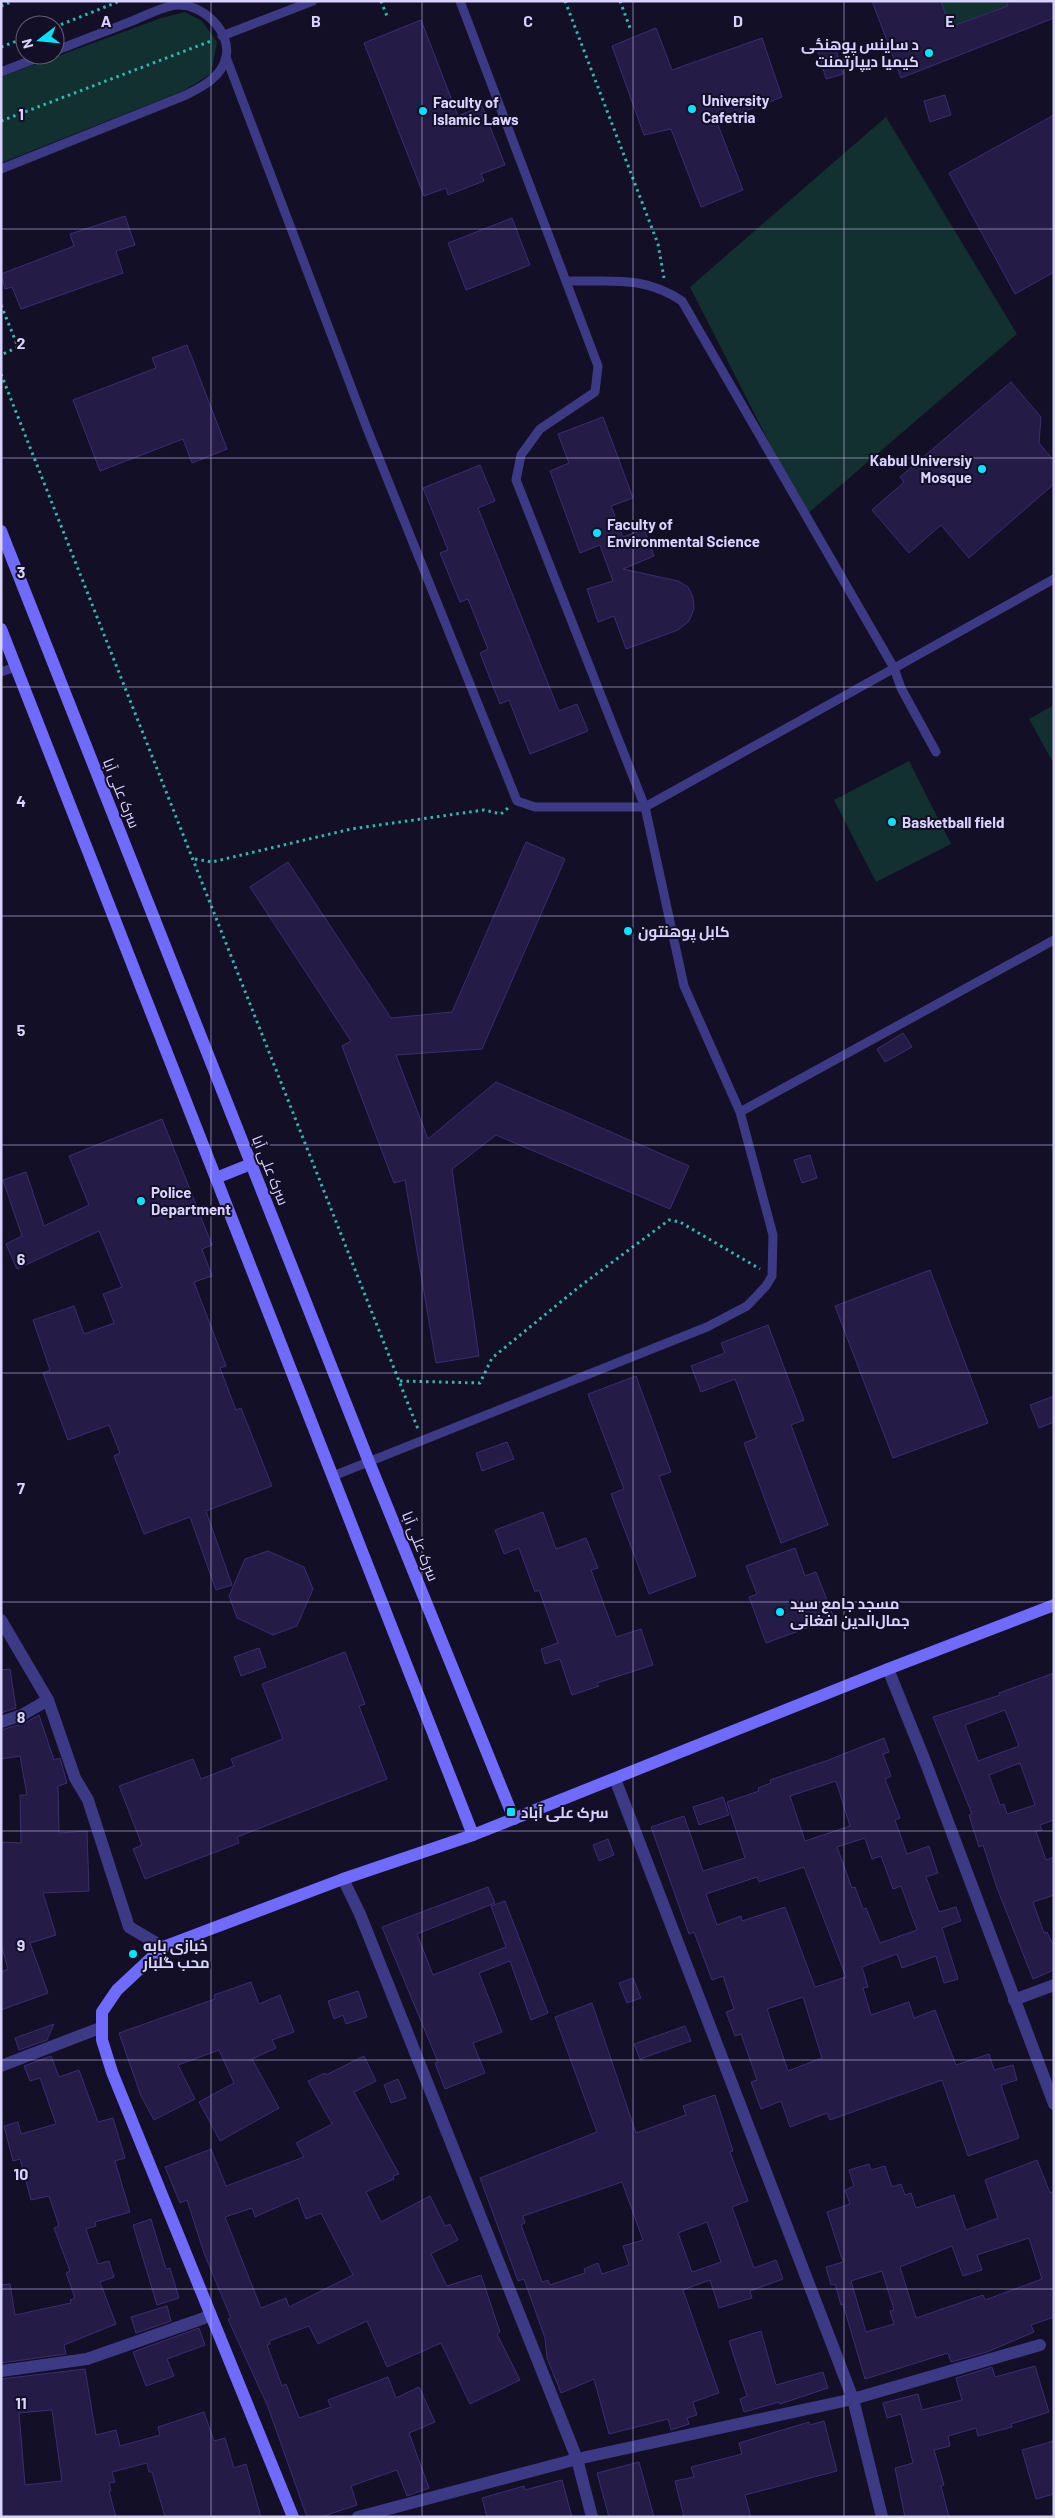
<svg xmlns="http://www.w3.org/2000/svg" width="1055" height="2518" viewBox="0 0 1055 2518" font-family="Barlow,Cairo,sans-serif">
<rect width="100%" height="100%" fill="#130f26"/>
<g fill="#12302f">
<polygon points="941,1 1006,1 1008,6 950,27"/>
<polygon points="185,12 202,21 217,42 211,74 183,91 1,163 1,77 161,18"/>
<polygon points="886,117 1017,334 806,515 690,287"/>
<polygon points="1054,705 1054,764 1029,719"/>
<polygon points="909,761 951,844 876,882 834,800"/>
</g>
<g fill="#241b47" stroke="#3b2d73" fill-rule="evenodd">
<polygon points="872,1 941,1 950,27 1008,6 1006,1 1054,1 1054,18 901,78"/>
<polygon points="421,20 458,116 482,106 505,165 481,174 484,181 448,195 446,188 424,196 364,43"/>
<polygon points="656,28 672,70 762,38 782,97 717,122 743,190 701,207 671,129 644,135 612,46"/>
<polygon points="834,43 843,74 826,79 817,48"/>
<polygon points="945,95 951,115 930,122 924,101"/>
<polygon points="1054,115 1054,272 1015,294 949,173"/>
<polygon points="125,216 135,245 116,251 123,273 21,309 12,287 5,289 1,274 74,246 70,234"/>
<polygon points="512,218 530,265 466,290 448,243"/>
<polygon points="187,345 227,449 192,463 183,439 100,471 73,400 156,368 152,358"/>
<polygon points="1011,382 1041,417 1039,443 1054,461 1054,484 969,558 941,525 909,553 872,510 904,482 900,477"/>
<polygon points="603,417 633,498 611,506 623,537 644,529 654,556 623,569 678,581 688,587 693,597 694,609 689,621 678,630 626,649 614,616 598,622 587,589 613,581 600,545 580,553 550,471 569,463 558,434"/>
<polygon points="480,465 495,501 478,508 559,711 577,704 588,731 530,754 509,700 500,704 480,653 488,649 468,599 460,602 440,553 448,550 423,488"/>
<polygon points="526,842 565,859 482,1049 396,1055 428,1139 496,1082 689,1166 670,1209 496,1135 452,1169 479,1356 436,1363 405,1180 394,1183 342,1046 351,1041 250,887 288,862 391,1018 452,1012"/>
<polygon points="903,1033 912,1047 885,1062 877,1049"/>
<polygon points="162,1119 212,1245 202,1249 212,1276 194,1282 226,1366 220,1368 236,1410 241,1408 272,1486 206,1511 232,1585 216,1590 190,1517 144,1534 114,1456 120,1453 109,1425 68,1440 43,1373 50,1370 33,1320 74,1306 84,1334 114,1323 103,1294 122,1287 99,1231 17,1269 6,1244 22,1236 3,1180 26,1172 44,1226 89,1205 69,1156"/>
<polygon points="810,1155 817,1178 802,1183 794,1160"/>
<polygon points="930,1270 988,1423 893,1458 835,1306"/>
<polygon points="768,1325 804,1420 791,1425 828,1525 781,1543 744,1443 757,1438 735,1379 701,1392 691,1366 725,1353 721,1343"/>
<polygon points="636,1376 671,1472 659,1476 696,1576 649,1594 611,1494 624,1489 588,1394"/>
<polygon points="1054,1396 1054,1422 1039,1428 1030,1405"/>
<polygon points="507,1442 514,1459 482,1471 476,1453"/>
<polygon points="543,1512 556,1549 586,1538 598,1568 591,1570 616,1637 641,1629 653,1665 597,1683 599,1686 572,1695 560,1659 545,1664 541,1649 558,1643 539,1590 535,1592 519,1548 504,1554 495,1530"/>
<polygon points="795,1548 805,1576 816,1572 834,1618 766,1643 749,1597 757,1594 746,1566"/>
<polygon points="268,1551 304,1567 313,1589 297,1626 273,1635 237,1618 229,1596 245,1559"/>
<polygon points="259,1648 266,1667 241,1676 234,1657"/>
<polygon points="345,1652 365,1704 359,1706 387,1779 237,1837 239,1843 145,1879 133,1849 142,1845 119,1786 193,1759 201,1779 234,1766 231,1759 283,1739 262,1684"/>
<polygon points="10,1669 16,1708 1,1713 1,1670"/>
<path d="M 1054,1673 L 1054,1820 L 1040,1825 L 1042,1830 L 1036,1831 L 1046,1860 L 1054,1857 L 1054,1895 L 1033,1902 L 1044,1933 L 1047,1932 L 1054,1947 L 1054,1970 L 1033,1979 L 997,1888 L 983,1845 L 979,1847 L 969,1815 L 972,1814 L 933,1717 L 1000,1695 L 999,1693 ZM 1005,1710 L 1019,1746 L 978,1761 L 965,1725 ZM 1020,1763 L 1035,1805 L 1007,1814 L 1004,1804 L 1000,1805 L 989,1775 Z"/>
<polygon points="39,1715 54,1760 60,1758 67,1783 58,1786 59,1833 87,1831 89,1891 43,1893 56,1935 30,1943 48,1993 1,2010 1,1972 8,1969 1,1944 1,1842 21,1843 20,1795 27,1795 20,1756 1,1759 1,1730 25,1723"/>
<path d="M 884,1738 L 889,1752 L 883,1754 L 891,1776 L 885,1779 L 900,1818 L 895,1820 L 907,1854 L 929,1846 L 938,1873 L 926,1877 L 939,1912 L 956,1907 L 961,1921 L 942,1928 L 958,1979 L 944,1983 L 936,1956 L 902,1968 L 897,1954 L 862,1967 L 868,1987 L 863,1988 L 871,2015 L 909,2002 L 914,2018 L 935,2010 L 956,2065 L 989,2054 L 994,2070 L 1013,2065 L 1017,2080 L 1001,2085 L 1019,2138 L 968,2156 L 942,2080 L 830,2120 L 827,2113 L 790,2127 L 781,2101 L 761,2109 L 751,2082 L 757,2080 L 741,2034 L 735,2036 L 726,2012 L 734,2009 L 723,1976 L 712,1980 L 694,1932 L 689,1934 L 651,1827 L 684,1816 L 703,1871 L 745,1858 L 727,1802 L 759,1791 L 758,1788 L 771,1783 L 770,1780 L 826,1761 ZM 836,1781 L 850,1826 L 805,1841 L 790,1796 ZM 865,1838 L 872,1859 L 881,1856 L 893,1889 L 901,1886 L 917,1930 L 880,1943 L 866,1908 L 863,1909 L 855,1887 L 852,1888 L 837,1847 ZM 804,1867 L 846,1977 L 815,1987 L 785,1907 L 742,1921 L 741,1916 L 717,1925 L 706,1894 L 757,1877 L 759,1882 ZM 803,1997 L 822,2058 L 788,2071 L 767,2009 Z"/>
<polygon points="723,1797 729,1815 699,1825 693,1807"/>
<polygon points="608,1839 614,1855 599,1861 593,1845"/>
<polygon points="488,1887 495,1903 417,1934 433,1975 506,1947 491,1906 505,1901 548,2013 531,2020 510,1961 479,1973 502,2032 473,2043 485,2073 445,2089 435,2063 438,2062 382,1927"/>
<polygon points="633,1978 641,1998 627,2003 619,1983"/>
<polygon points="251,1982 259,2004 280,1995 294,2032 272,2040 276,2048 252,2059 279,2108 220,2141 199,2102 234,2083 219,2050 178,2065 195,2099 154,2120 141,2096 119,2033 215,1999 214,1995"/>
<polygon points="358,1991 367,2017 346,2024 343,2015 334,2019 328,2001"/>
<path d="M 592,2003 L 636,2133 L 686,2115 L 683,2106 L 715,2095 L 733,2151 L 730,2152 L 748,2201 L 732,2207 L 754,2268 L 776,2260 L 783,2279 L 750,2291 L 752,2298 L 719,2308 L 710,2280 L 683,2290 L 719,2393 L 693,2402 L 697,2415 L 687,2418 L 689,2424 L 671,2430 L 668,2419 L 609,2434 L 594,2379 L 561,2393 L 547,2358 L 545,2338 L 524,2279 L 518,2281 L 480,2178 L 597,2132 L 555,2017 ZM 622,2182 L 643,2240 L 623,2246 L 629,2265 L 602,2274 L 598,2263 L 584,2269 L 585,2273 L 550,2285 L 548,2280 L 542,2282 L 521,2225 L 525,2223 L 523,2216 ZM 707,2222 L 721,2262 L 692,2272 L 678,2233 Z"/>
<polygon points="54,2024 47,2040 19,2050 15,2038"/>
<polygon points="685,2026 691,2041 640,2059 634,2044"/>
<polygon points="51,2056 59,2077 79,2070 98,2122 113,2118 125,2158 115,2161 130,2212 95,2222 96,2226 86,2229 98,2264 109,2261 114,2277 100,2282 116,2324 64,2345 66,2354 1,2363 1,2285 10,2284 15,2315 71,2303 70,2300 75,2298 66,2273 70,2271 54,2228 59,2226 49,2196 31,2200 20,2159 13,2161 4,2126 18,2122 21,2134 56,2124 40,2078 30,2081 24,2066"/>
<path d="M 364,2056 L 376,2081 L 354,2092 L 399,2174 L 393,2176 L 394,2179 L 366,2192 L 381,2222 L 430,2196 L 445,2226 L 450,2224 L 458,2240 L 431,2254 L 447,2286 L 481,2275 L 500,2332 L 497,2334 L 520,2380 L 470,2404 L 441,2343 L 387,2367 L 367,2321 L 318,2344 L 309,2326 L 269,2341 L 270,2344 L 267,2345 L 282,2386 L 286,2384 L 299,2418 L 331,2407 L 328,2400 L 388,2377 L 396,2398 L 419,2387 L 435,2422 L 409,2433 L 429,2488 L 407,2496 L 397,2470 L 351,2486 L 357,2505 L 321,2517 L 307,2517 L 268,2407 L 228,2319 L 231,2318 L 204,2253 L 187,2200 L 180,2203 L 165,2167 L 211,2149 L 226,2186 L 304,2157 L 296,2143 L 332,2124 L 308,2081 L 325,2073 L 326,2075 ZM 298,2198 L 306,2219 L 321,2213 L 353,2275 L 289,2307 L 286,2298 L 261,2308 L 225,2217 L 252,2208 L 255,2217 Z"/>
<polygon points="398,2079 406,2098 391,2103 384,2085"/>
<path d="M 1037,2160 L 1050,2193 L 1054,2191 L 1054,2317 L 1031,2325 L 1034,2332 L 987,2352 L 951,2362 L 948,2353 L 865,2379 L 843,2304 L 841,2305 L 835,2284 L 831,2285 L 826,2267 L 843,2262 L 827,2212 L 850,2204 L 845,2190 L 854,2186 L 849,2170 L 869,2164 L 871,2170 L 885,2166 L 892,2187 L 901,2184 L 905,2195 L 911,2193 L 916,2208 L 954,2195 L 966,2230 L 998,2218 L 985,2180 ZM 1029,2238 L 1042,2279 L 985,2300 L 983,2295 L 916,2318 L 900,2267 L 952,2246 L 963,2276 L 982,2270 L 977,2255 ZM 882,2271 L 894,2310 L 890,2311 L 894,2324 L 866,2332 L 851,2281 Z"/>
<polygon points="151,2219 166,2269 170,2268 179,2298 157,2305 133,2225"/>
<polygon points="167,2306 171,2321 136,2333 131,2317"/>
<polygon points="199,2328 205,2345 167,2359 174,2376 146,2386 133,2352"/>
<polygon points="761,2331 776,2385 823,2372 828,2388 780,2404 779,2402 744,2412 740,2399 747,2396 729,2341"/>
<polygon points="1035,2366 1049,2412 1011,2424 1012,2427 978,2436 976,2428 948,2436 950,2446 934,2450 944,2485 941,2486 949,2517 905,2517 895,2468 913,2463 901,2414 887,2418 883,2403 918,2394 922,2410 962,2400 956,2378 992,2367 995,2377"/>
<path d="M 85,2369 L 96,2435 L 116,2430 L 120,2446 L 160,2435 L 158,2427 L 204,2412 L 214,2441 L 225,2438 L 234,2468 L 246,2464 L 261,2517 L 165,2517 L 152,2472 L 149,2472 L 147,2463 L 112,2472 L 115,2482 L 109,2483 L 111,2491 L 109,2491 L 116,2517 L 1,2517 L 1,2379 ZM 52,2410 L 62,2481 L 25,2485 L 19,2413 Z"/>
<polygon points="824,2421 837,2471 745,2495 751,2517 684,2517 675,2481 694,2477 691,2467 742,2454 739,2443 809,2422 810,2425"/>
<polygon points="1054,2441 1054,2494 1036,2499 1022,2450"/>
<polygon points="639,2462 654,2517 609,2517 597,2473"/>
<polygon points="562,2480 572,2517 487,2517 482,2498 524,2486 525,2490"/>
</g>
<g fill="none" stroke-linecap="round" stroke-linejoin="round">
<g stroke="#2fb8b0" stroke-width="3" stroke-dasharray="2.5 4" stroke-linecap="butt">
<polyline points="381,1 387,16"/>
<polyline points="565,1 658,244 664,278"/>
<polyline points="620,1 630,28"/>
<polyline points="1,6 13,1"/>
<polyline points="55,27 120,1"/>
<polyline points="1,47 25,38"/>
<polyline points="1,121 211,41"/>
<polyline points="1,305 18,347 1,355"/>
<polyline points="1,374 418,1429"/>
<polyline points="195,859 212,862 351,829 484,810 501,814 508,808"/>
<polyline points="400,1381 480,1383 492,1358 579,1287 669,1220 680,1222 760,1269"/>
</g>
<g stroke="#3d3a85" stroke-width="9">
<polyline points="222,36 313,1"/>
<polyline points="226,57 366,426 517,801 535,807 645,807 1054,579"/>
<polyline points="1,72 45,55"/>
<path d="M 1,169 L 186,95 C 202,87 222,77 226,57 C 232,31 201,3 177,5 C 164,6 149,14 137,19 C 110,30 82,40 55,51"/>
<path d="M 567,281 C 611,282 643,275 682,301 L 894,668 L 901,688 L 936,752"/>
<polyline points="1,672 16,667"/>
<polyline points="740,1112 1054,940"/>
<polyline points="333,1476 707,1327 747,1306 766,1286 772,1276 773,1235 740,1112 684,986 645,807 516,480 521,455 540,429 595,392 598,366 460,1"/>
</g>
<g stroke="#3d3a85" stroke-width="12">
<polyline points="1,1620 48,1700 75,1778 88,1800 129,1927 163,1947"/>
<polyline points="888,1669 925,1761 1054,2104"/>
<polyline points="1,1722 22,1715 48,1700"/>
<polyline points="615,1779 853,2399 882,2517"/>
<polyline points="343,1879 360,1914 577,2459 592,2517"/>
<polyline points="1014,2000 1054,1985"/>
<polyline points="1,2066 100,2028"/>
<polyline points="1,2371 87,2359 210,2316"/>
<polyline points="358,2517 577,2459 853,2399 1040,2345"/>
</g>
<g stroke="#6f6bff" stroke-width="12">
<polyline points="1,531 369,1462 514,1819"/>
<polyline points="1,629 473,1835"/>
<polyline points="216,1178 251,1164"/>
<polyline points="293,2517 112,2072 102,2040 102,2012 117,1990 163,1947 343,1879 473,1835 888,1669 1054,1605"/>
</g>
</g>
<path fill="none" stroke="#d9d4ff" stroke-width="1" stroke-opacity="0.55" d="M 211,1 L 211,2517M 422,1 L 422,2517M 633,1 L 633,2517M 844,1 L 844,2517M 1,229 L 1054,229M 1,458 L 1054,458M 1,687 L 1054,687M 1,916 L 1054,916M 1,1145 L 1054,1145M 1,1373 L 1054,1373M 1,1602 L 1054,1602M 1,1831 L 1054,1831M 1,2060 L 1054,2060M 1,2289 L 1054,2289"/>
<g fill="#00e5ff" stroke="#130f26" stroke-width="2">
<circle cx="929" cy="53" r="5"/>
<circle cx="692" cy="109" r="5"/>
<circle cx="423" cy="111" r="5"/>
<circle cx="982" cy="469" r="5"/>
<circle cx="597" cy="533" r="5"/>
<circle cx="892" cy="822" r="5"/>
<circle cx="628" cy="931" r="5"/>
<circle cx="141" cy="1201" r="5"/>
<circle cx="780" cy="1612" r="5"/>
<rect x="506" y="1807" width="10" height="10" rx="2.5"/>
<circle cx="133" cy="1954" r="5"/>
</g>
<g text-anchor="middle" dominant-baseline="central" stroke-width="4" stroke-linejoin="round" paint-order="stroke">
<g font-size="15" font-weight="bold" fill="#d9d4ff" stroke="#130f26" text-anchor="start">
<text x="919" y="44" text-anchor="end">د ساینس پوهنحٔی<tspan x="919" dy="17">کیمیا دیپارتمنت</tspan></text>
<text x="702" y="100">University<tspan x="702" dy="17">Cafetria</tspan></text>
<text x="433" y="102">Faculty of<tspan x="433" dy="17">Islamic Laws</tspan></text>
<text x="972" y="460" text-anchor="end">Kabul Universiy<tspan x="972" dy="17">Mosque</tspan></text>
<text x="607" y="524">Faculty of<tspan x="607" dy="17">Environmental Science</tspan></text>
<text x="902" y="822">Basketball field</text>
<text x="638" y="931">کابل پوهنتون</text>
<text x="151" y="1192">Police<tspan x="151" dy="17">Department</tspan></text>
<text x="790" y="1603">مسجد جامع سید<tspan x="790" dy="17">جمال‌الدین افغانی</tspan></text>
<text x="521" y="1812">سرک علی آباد</text>
<text x="143" y="1945">خبازی بابه<tspan x="143" dy="17">محب گلبار</tspan></text>
</g>
<g font-size="15" fill="#d9d4ff" stroke="#130f26">
<text transform="translate(122 793) rotate(68)">سرک علی آبا</text>
<text transform="translate(271 1170) rotate(68)">سرک علی آبا</text>
<text transform="translate(421 1546) rotate(68)">سرک علی آبا</text>
</g>
</g>
<g font-size="16" text-anchor="middle" font-weight="bold" fill="#d9d4ff" stroke="#130f26" stroke-width="4" stroke-linejoin="round" paint-order="stroke">
<text x="106" y="27">A</text>
<text x="316" y="27">B</text>
<text x="528" y="27">C</text>
<text x="738" y="27">D</text>
<text x="950" y="27">E</text>
<text x="21" y="120">1</text>
<text x="21" y="349">2</text>
<text x="21" y="578">3</text>
<text x="21" y="807">4</text>
<text x="21" y="1036">5</text>
<text x="21" y="1265">6</text>
<text x="21" y="1494">7</text>
<text x="21" y="1723">8</text>
<text x="21" y="1951">9</text>
<text x="21" y="2180">10</text>
<text x="21" y="2409">11</text>
</g>
<rect width="1055" height="2518" fill="none" stroke="#d9d4ff" stroke-width="5"/>
<g transform="translate(40 40) rotate(254)"><circle r="24" fill="#130f26" stroke="#625e7d"/>
<path d="M0-4L9 19L0 12L-9 19Z" fill="#00e5ff"/>
<text y="-8" font-size="14" font-weight="bold" text-anchor="middle" fill="#d9d4ff">N</text>
</g>
</svg>
